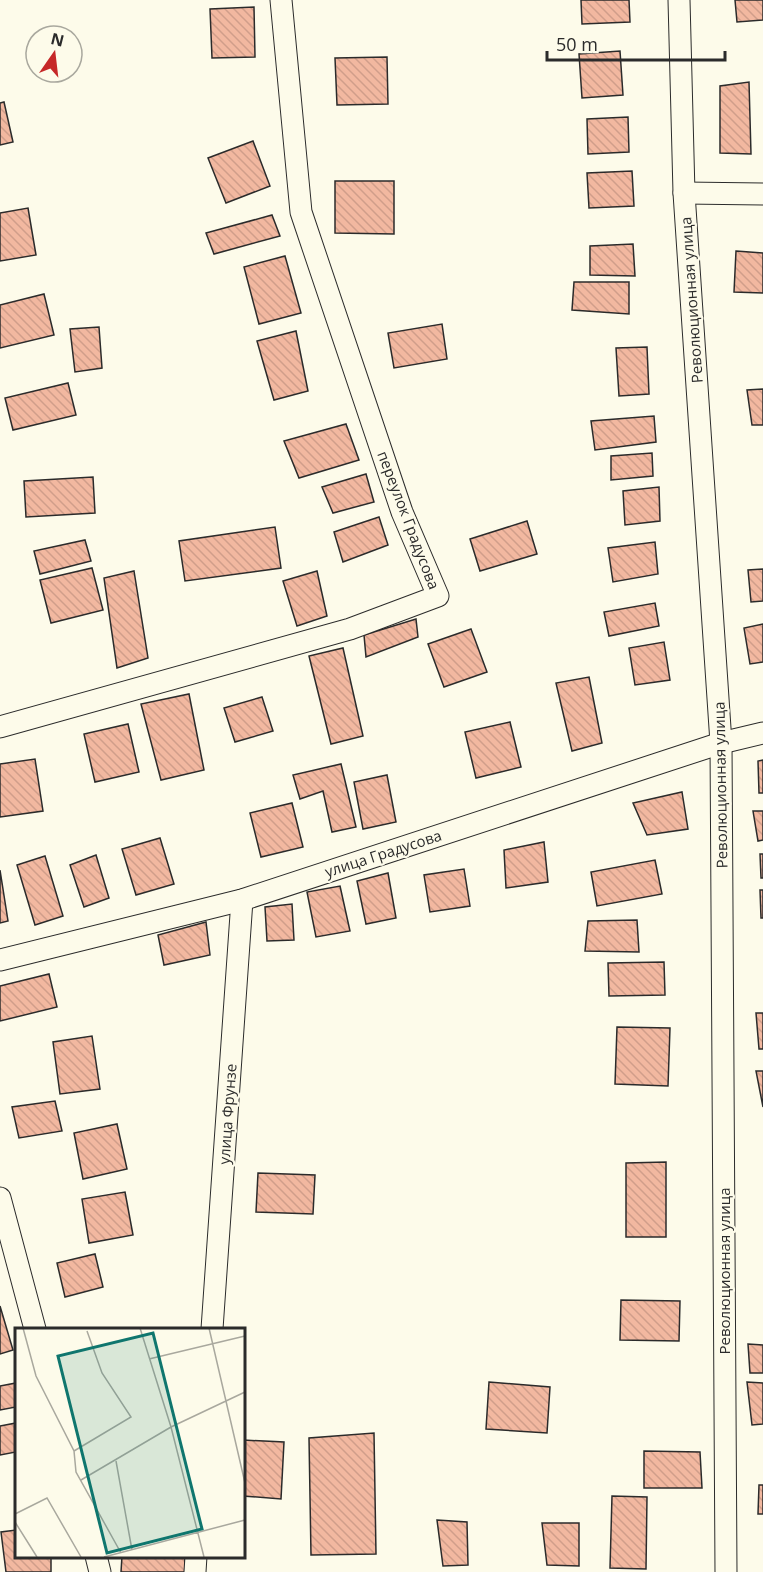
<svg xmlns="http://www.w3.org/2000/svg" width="763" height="1572" viewBox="0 0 763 1572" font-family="'Open Sans',sans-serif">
<defs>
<pattern id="building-back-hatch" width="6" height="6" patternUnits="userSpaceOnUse" patternTransform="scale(1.5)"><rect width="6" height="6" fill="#f2b8a0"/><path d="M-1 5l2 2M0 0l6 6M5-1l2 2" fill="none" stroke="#d09e8a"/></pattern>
</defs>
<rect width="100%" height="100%" fill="#fdfbea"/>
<g fill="url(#building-back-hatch)" stroke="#2b2b2b" stroke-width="1.5">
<polygon points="581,0 629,0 630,22 582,24"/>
<polygon points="735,0 763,0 763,20 737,22"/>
<polygon points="254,7 255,57 212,58 210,9"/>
<polygon points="620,51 623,95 582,98 579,54"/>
<polygon points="387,57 388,104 337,105 335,58"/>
<polygon points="749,82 751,154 720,153 720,86"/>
<polygon points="4,102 13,142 0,145 0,103"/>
<polygon points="628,117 629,152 588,154 587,119"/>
<polygon points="253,141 270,186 226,203 208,158"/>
<polygon points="632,171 634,206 589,208 587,173"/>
<polygon points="335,181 394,181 394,234 335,233"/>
<polygon points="28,208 36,255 0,261 0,213"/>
<polygon points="272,215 280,236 214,254 206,233"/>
<polygon points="633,244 635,276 590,275 590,246"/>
<polygon points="736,251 763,253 763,293 734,292"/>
<polygon points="285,256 301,313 259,324 244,267"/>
<polygon points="574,282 629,282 629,314 572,310"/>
<polygon points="44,294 54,335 0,348 0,305"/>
<polygon points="442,324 447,359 394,368 388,333"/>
<polygon points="99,327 102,368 75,372 70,329"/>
<polygon points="296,331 308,391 274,400 257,341"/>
<polygon points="647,347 649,394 619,396 616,348"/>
<polygon points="68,383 76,415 13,430 5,398"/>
<polygon points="763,389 763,425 752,425 747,390"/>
<polygon points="654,416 656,442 595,450 591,421"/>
<polygon points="346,424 359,460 299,478 284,441"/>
<polygon points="652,453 653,476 611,480 611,456"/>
<polygon points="366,474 374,502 333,513 322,487"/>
<polygon points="93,477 95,513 26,517 24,481"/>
<polygon points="659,487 660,521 625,525 623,491"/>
<polygon points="379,517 388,545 343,562 334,532"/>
<polygon points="527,521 537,554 480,571 470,539"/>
<polygon points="275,527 281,568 185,581 179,541"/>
<polygon points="85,540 91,561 40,574 34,551"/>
<polygon points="655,542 658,574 613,582 608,548"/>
<polygon points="92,568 103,610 51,623 40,580"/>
<polygon points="763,569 763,601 751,602 748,570"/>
<polygon points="134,571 148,658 117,668 104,578"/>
<polygon points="317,571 327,616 297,626 283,581"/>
<polygon points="655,603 659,626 609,636 604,612"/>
<polygon points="416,619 418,637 366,657 364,635"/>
<polygon points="763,624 763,662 750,664 744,628"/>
<polygon points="471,629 487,672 444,687 428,644"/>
<polygon points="664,642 670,680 635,685 629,648"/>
<polygon points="343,648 363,736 331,744 309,656"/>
<polygon points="589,677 602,743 572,751 556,683"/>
<polygon points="189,694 204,770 161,780 141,704"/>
<polygon points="262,697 273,731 235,742 224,708"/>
<polygon points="510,722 521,767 476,778 465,732"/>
<polygon points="128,724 139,772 95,782 84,734"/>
<polygon points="35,759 43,811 0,817 0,764"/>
<polygon points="763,760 763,793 759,793 758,761"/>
<polygon points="341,764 356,827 332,832 323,791 300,799 293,775"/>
<polygon points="387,775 396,822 363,829 354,782"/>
<polygon points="682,792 688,829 647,835 633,803"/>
<polygon points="292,803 303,847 261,857 250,813"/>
<polygon points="753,811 763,811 763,840 758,841"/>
<polygon points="160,838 174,884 136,895 122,849"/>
<polygon points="544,842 548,882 506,888 504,850"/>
<polygon points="760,854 763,854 763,878 761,878"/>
<polygon points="96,855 109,898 84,907 70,865"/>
<polygon points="45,856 63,916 35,925 17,865"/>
<polygon points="655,860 662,894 597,906 591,872"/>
<polygon points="464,869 470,906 430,912 424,875"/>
<polygon points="0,870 8,921 0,923"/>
<polygon points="388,873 396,918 366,924 357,881"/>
<polygon points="340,886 350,931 316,937 307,892"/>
<polygon points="760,890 763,890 763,918 761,918"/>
<polygon points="292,904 294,940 267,941 265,907"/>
<polygon points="637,920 639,952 585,951 588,921"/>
<polygon points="206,922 210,955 164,965 158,935"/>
<polygon points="664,962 665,995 609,996 608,963"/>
<polygon points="49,974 57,1007 0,1021 0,986"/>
<polygon points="756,1013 763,1013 763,1049 759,1049"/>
<polygon points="617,1027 670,1028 668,1086 615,1084"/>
<polygon points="92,1036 100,1089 60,1094 53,1042"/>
<polygon points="756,1071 763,1071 763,1107"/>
<polygon points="55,1101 62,1131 19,1138 12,1107"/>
<polygon points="117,1124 127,1169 83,1179 74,1133"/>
<polygon points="666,1162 666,1237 626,1237 626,1163"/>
<polygon points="258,1173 315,1175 313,1214 256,1212"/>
<polygon points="125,1192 133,1235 89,1243 82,1199"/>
<polygon points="95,1254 103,1287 65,1297 57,1263"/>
<polygon points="621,1300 680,1301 679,1341 620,1340"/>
<polygon points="0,1306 13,1350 0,1354"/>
<polygon points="748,1344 763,1345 763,1373 750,1373"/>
<polygon points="489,1382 550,1387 547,1433 486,1429"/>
<polygon points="747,1382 763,1383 763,1424 752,1425"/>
<polygon points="16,1383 16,1407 0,1410 0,1386"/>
<polygon points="16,1423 16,1452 0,1455 0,1426"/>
<polygon points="374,1433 376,1554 311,1555 309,1438"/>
<polygon points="243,1440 284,1442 281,1499 243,1496"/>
<polygon points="644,1451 700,1452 702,1488 644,1488"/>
<polygon points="759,1485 763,1485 763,1514 758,1514"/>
<polygon points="612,1496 647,1497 646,1569 610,1568"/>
<polygon points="437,1520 467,1522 468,1565 443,1566"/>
<polygon points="542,1523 579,1523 579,1566 547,1565"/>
<polygon points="16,1530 16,1556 51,1556 51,1572 6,1572 1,1532"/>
<polygon points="122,1556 185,1556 185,1572 121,1572"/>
</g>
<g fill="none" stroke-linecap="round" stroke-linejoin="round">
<g stroke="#2b2b2b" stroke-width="23">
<g id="minor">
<polyline points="679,0 684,193 721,743 726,1572"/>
<polyline points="684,193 763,194"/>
<polyline points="0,727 350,629 438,596 402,512 301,212 281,0"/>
<polyline points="0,960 242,900 721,743 763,733"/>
<polyline points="0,1198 35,1329"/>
<polyline points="212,1329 242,900"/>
<polyline points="96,1556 100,1572"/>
<polyline points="195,1572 196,1556"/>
</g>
</g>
<use href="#minor" stroke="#fdfbea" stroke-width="21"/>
</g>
<g text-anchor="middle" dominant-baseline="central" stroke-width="4.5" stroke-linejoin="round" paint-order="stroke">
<g font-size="15" fill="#2b2b2b" stroke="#fdfbea">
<text transform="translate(691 300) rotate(-94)">Революционная улица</text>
<text transform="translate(409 520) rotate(69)">переулок Градусова</text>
<text transform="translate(720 785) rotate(-91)">Революционная улица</text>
<text transform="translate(383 853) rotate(-18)">улица Градусова</text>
<text transform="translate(227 1114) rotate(-86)">улица Фрунзе</text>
<text transform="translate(724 1271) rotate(-90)">Революционная улица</text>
</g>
</g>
<g transform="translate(15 1328)">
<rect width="230" height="230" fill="#fdfbea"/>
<path fill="none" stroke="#a9a89e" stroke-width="1.5" d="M 8,0 L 21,48 L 59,123 L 61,144 L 106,225M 125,0 L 156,99 L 189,229M 194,0 L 230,155M 134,31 L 230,8M 59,123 L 116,89 L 87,45 L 72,3M 101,133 L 117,222M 66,152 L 156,99 L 230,64M 0,186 L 32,170 L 66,229M 0,194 L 22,229M 89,229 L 230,192"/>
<path fill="#0f766e" fill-opacity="0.15" stroke="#0f766e" stroke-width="3" d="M 138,5 L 187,201 L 92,225 L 43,28 Z"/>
<rect width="230" height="230" fill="none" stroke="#2b2b2b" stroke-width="3"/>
</g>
<g transform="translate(54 54) rotate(14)"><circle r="28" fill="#fdfbea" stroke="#a9a89e" stroke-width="1.5"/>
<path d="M0-4.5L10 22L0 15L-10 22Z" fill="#c62828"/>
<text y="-9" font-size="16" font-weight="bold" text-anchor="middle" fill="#2b2b2b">N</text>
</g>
<path d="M547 51v9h178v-9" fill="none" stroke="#2b2b2b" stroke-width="3"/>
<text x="556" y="51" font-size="18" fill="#2b2b2b" stroke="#fdfbea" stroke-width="4.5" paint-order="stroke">50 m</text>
</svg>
